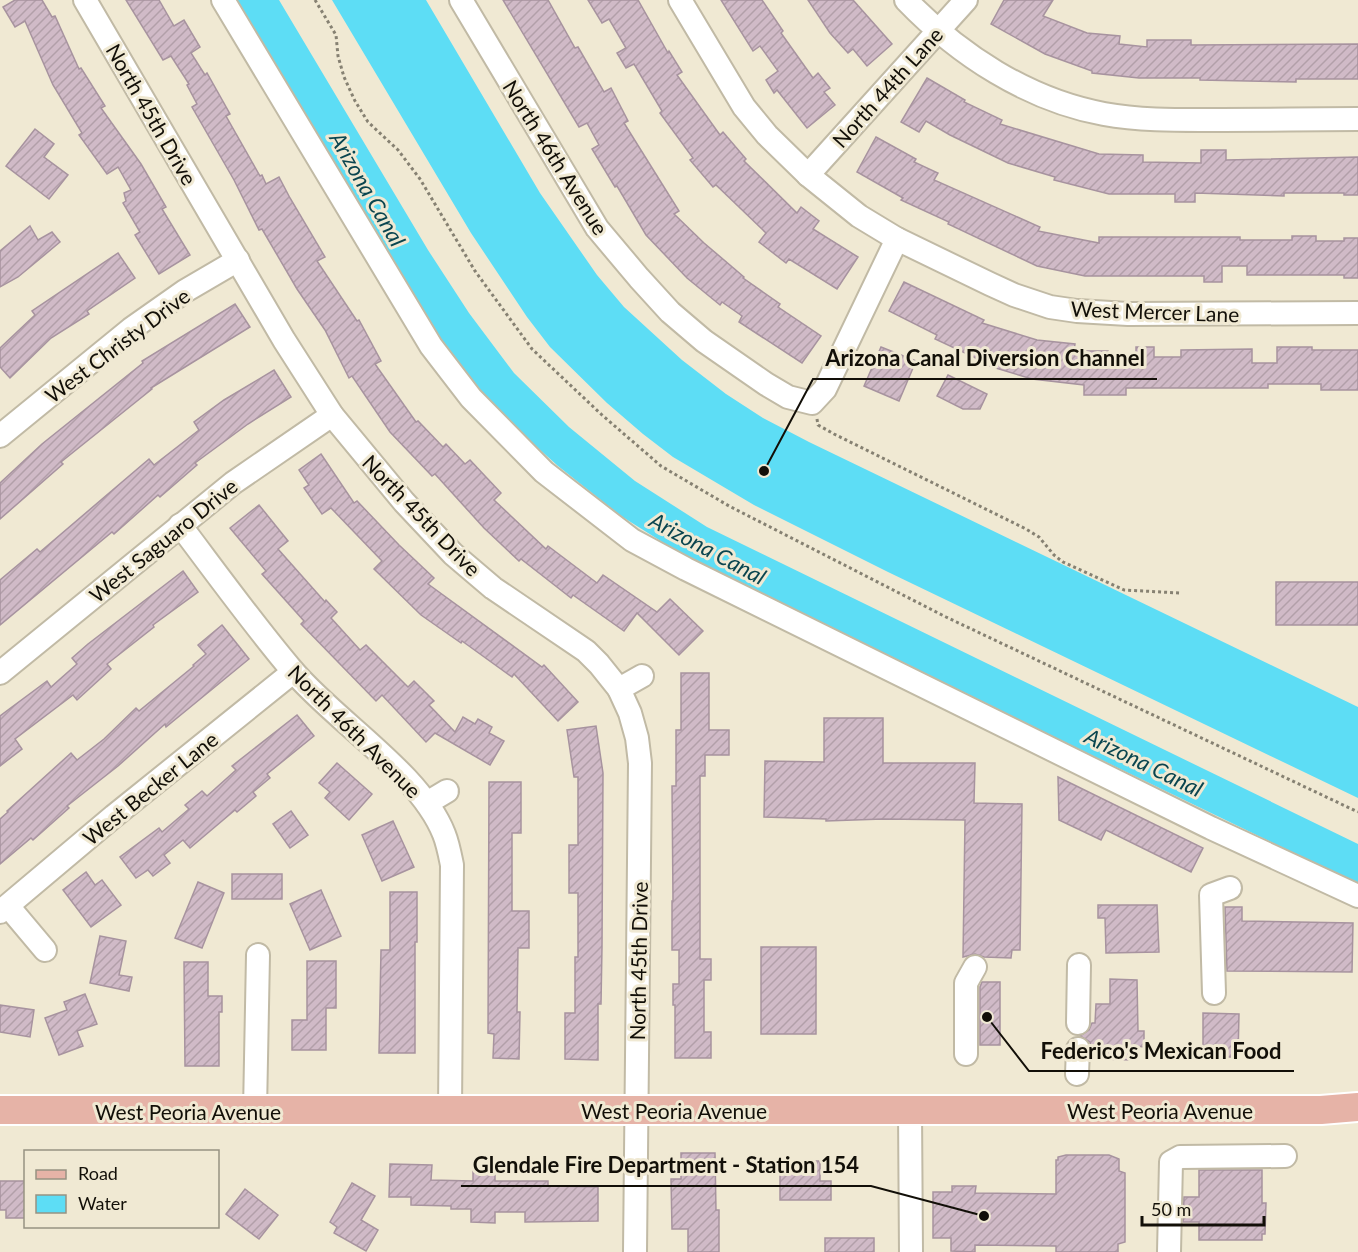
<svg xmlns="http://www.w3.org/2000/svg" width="1358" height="1252" viewBox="0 0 1358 1252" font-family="Lato,sans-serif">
<defs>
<pattern id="building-hatch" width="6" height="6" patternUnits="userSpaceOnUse" patternTransform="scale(1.5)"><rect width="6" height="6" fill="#d0bac7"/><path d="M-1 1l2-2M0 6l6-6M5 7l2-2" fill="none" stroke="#b29fa9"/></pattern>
</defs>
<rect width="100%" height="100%" fill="#f0e9d3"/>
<g fill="#5dddf5">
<polygon points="235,0 279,0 428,250 469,313 514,373 569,427 635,481 707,527 1358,844 1358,884 748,589 675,550 621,516 558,466 497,411 460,367 426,318"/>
<polygon points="332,0 426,0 540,193 597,275 624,307 682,360 726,394 763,418 809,442 1358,707 1358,798 888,572 754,505 673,457 643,434 607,403 550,347 527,317 471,233"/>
</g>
<g fill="url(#building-hatch)" stroke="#a7939f" stroke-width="1.5">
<polygon points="15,0 42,0 52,17 55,16 79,69 81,68 105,106 101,108 141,164 166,207 162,209 190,255 159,274 135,235 140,232 123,203 126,201 124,193 131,190 118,167 107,174 79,135 82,133 53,85 25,21 15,27 3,7"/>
<polygon points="126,0 159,0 174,26 184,20 200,47 191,53 205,75 207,73 230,114 226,116 260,176 262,175 266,184 279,177 290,198 325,257 317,261 357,321 359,320 381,361 375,364 416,422 418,421 443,447 446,444 465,464 470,460 501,493 494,500 546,549 548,546 597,583 603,575 657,612 670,599 703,631 679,655 637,613 624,631 573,595 571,598 521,559 519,561 484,528 435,474 432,476 390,432 352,376 349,378 325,330 297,289 262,229 259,230 234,180 192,107 197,104 187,85 189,84 171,56 163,60"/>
<polygon points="503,0 548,0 575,48 578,47 604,92 611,88 628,121 624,123 679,211 674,214 704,243 744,277 743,278 780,304 778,307 821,336 802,363 739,322 742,316 722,302 720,305 687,278 646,235 617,186 615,187 592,149 599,145 587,123 579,127"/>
<polygon points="588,0 638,0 668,53 669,51 682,72 677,75 720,135 723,132 746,159 744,161 797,213 801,207 819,221 813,229 858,257 837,289 789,259 786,263 759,242 766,233 716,185 713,187 690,160 693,158 660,113 662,111 634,64 626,68 617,53 626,48 609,19 602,23"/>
<polygon points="721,0 762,0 783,31 781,33 813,78 818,73 830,88 824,92 835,105 807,128 777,90 774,93 766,80 778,71 760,46 753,51"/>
<polygon points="808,0 853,0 892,44 867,66 853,49 848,53 830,33"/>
<polygon points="1004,0 1053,0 1043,16 1087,33 1120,36 1119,44 1147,47 1147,40 1191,40 1191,45 1358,44 1358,79 1296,79 1296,82 1200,80 1200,78 1139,78 1092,73 1092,71 1045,54 991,24"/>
<polygon points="927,78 965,100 964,102 1002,120 1000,124 1099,154 1143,155 1143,162 1201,163 1201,150 1226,150 1226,160 1358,157 1358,195 1344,195 1344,193 1284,193 1284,196 1195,193 1195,202 1175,202 1175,194 1109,194 1054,180 1055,177 1008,163 950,135 926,121 919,132 901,122"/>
<polygon points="35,129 54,144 44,157 68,175 49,199 6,166"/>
<polygon points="876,137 916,159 914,162 938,173 934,180 1040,227 1038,231 1099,243 1099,237 1240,237 1240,240 1292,240 1292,236 1316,236 1316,241 1344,241 1344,238 1358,238 1358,278 1344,278 1344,275 1247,275 1247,266 1222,266 1222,282 1204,282 1204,276 1085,276 1037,266 948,224 949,222 901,200 903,198 857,172"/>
<polygon points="30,226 38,240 52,232 60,242 18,277 0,287 0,251"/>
<polygon points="118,253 135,278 87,311 89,314 51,338 10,378 0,367 0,348 35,315 32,311"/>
<polygon points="904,282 984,320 982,323 1037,340 1075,344 1074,351 1108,351 1108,363 1136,363 1136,347 1154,347 1154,357 1181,357 1181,350 1252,349 1252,363 1277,363 1277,347 1312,347 1312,350 1358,350 1358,390 1321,390 1321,384 1268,384 1268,388 1126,388 1126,395 1084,395 1084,385 1032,379 979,363 980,360 935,339 937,335 889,311"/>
<polygon points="235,304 250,327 151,388 152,389 61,462 63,464 0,519 0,483 42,444 143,363 142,361"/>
<polygon points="881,347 916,361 899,401 864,386"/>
<polygon points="274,370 291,397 248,424 195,463 197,465 160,497 158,495 114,534 112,532 0,625 0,580 37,549 40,552 149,459 154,465 199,430 194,422 224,400"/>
<polygon points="948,375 987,394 980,409 963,409 937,396"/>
<polygon points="321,454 354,503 357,501 399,545 434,578 428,584 542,667 544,665 578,702 558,721 514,674 512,677 462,641 461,643 421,615 374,569 382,561 331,508 322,514 304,488 309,485 299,470"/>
<polygon points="259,505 288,541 278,549 325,602 326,600 337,612 331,618 360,650 366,645 408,687 414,681 434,701 429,705 455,732 463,717 475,724 478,719 492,727 489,733 504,741 490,765 435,733 426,742 382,695 376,701 301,624 304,621 262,574 266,571 230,528"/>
<polygon points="183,571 198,592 153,625 154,627 107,664 111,669 77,700 73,695 15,739 22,749 0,766 0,716 47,681 51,687 77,664 72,658 88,644"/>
<rect x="1276" y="582" width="82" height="43"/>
<polygon points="222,625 249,659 166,727 165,724 118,766 67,806 69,808 33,840 31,838 0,864 0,819 8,812 7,811 71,753 77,760 104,739 136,708 139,711 194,666 193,665 206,654 198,645"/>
<polygon points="681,673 709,673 709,730 729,730 729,755 705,755 705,776 700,776 700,959 711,959 711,980 704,980 704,1032 711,1032 711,1058 675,1058 675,1005 673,1005 673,984 679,984 679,950 672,950 672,901 673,901 672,786 676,786 676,730 681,730"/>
<polygon points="297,715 314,736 267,774 270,778 253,792 256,796 237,812 235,810 190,848 183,840 164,855 170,863 153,876 148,870 136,878 120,857 159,828 162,832 189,809 185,805 202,791 207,796 236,770 232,766"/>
<polygon points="824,718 883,718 883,763 975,763 974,803 1022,804 1020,950 1012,950 1011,958 984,957 975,954 963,957 965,820 883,819 826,821 826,819 764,817 765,761 824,762"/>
<polygon points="596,726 603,773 602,947 601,1004 598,1004 598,1060 565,1059 565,1013 575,1013 575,957 578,957 578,893 569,893 569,845 578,845 578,777 574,777 567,730"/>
<polygon points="337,763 372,794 349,820 325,798 330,792 319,783"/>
<polygon points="1058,777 1203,848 1191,872 1106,830 1101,840 1059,820"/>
<polygon points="489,782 521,782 521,833 512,833 512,911 529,911 529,948 518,948 517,1012 520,1012 519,1059 493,1058 494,1034 488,1033"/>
<polygon points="291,811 308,835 290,848 273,824"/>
<polygon points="393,821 414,867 382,881 362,835"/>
<polygon points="86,872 95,885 102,880 121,905 91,927 63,890"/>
<rect x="232" y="874" width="50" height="25"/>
<polygon points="198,882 224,893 202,948 175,938"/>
<polygon points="321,890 341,936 310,950 290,904"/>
<polygon points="390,892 417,892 417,942 415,942 415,1053 379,1053 381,950 390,950"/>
<polygon points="1098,905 1157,905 1159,952 1106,953 1105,918 1098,918"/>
<polygon points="1225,907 1242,907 1242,921 1353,923 1352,972 1227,971"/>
<polygon points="100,936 126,941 119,975 132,977 129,991 90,983"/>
<rect x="761" y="947" width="55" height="87"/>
<polygon points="307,961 336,961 336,1008 326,1008 326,1050 292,1050 292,1020 307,1020"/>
<polygon points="184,962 208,962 208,996 222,996 222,1012 219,1012 219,1066 185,1066"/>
<polygon points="1110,979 1137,980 1138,1031 1144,1031 1144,1047 1134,1046 1134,1060 1095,1059 1095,1049 1091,1049 1090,1042 1080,1036 1089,1030 1092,1023 1095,1023 1096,1004 1110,1004"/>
<polygon points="982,982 1000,982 1000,1045 980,1045 980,987"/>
<polygon points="85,994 97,1024 77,1031 83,1046 59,1055 45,1018 67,1010 64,1002"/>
<polygon points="0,1005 34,1010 30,1037 0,1032"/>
<polygon points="1203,1013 1239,1014 1238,1057 1203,1057"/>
<polygon points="681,1153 715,1153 716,1210 719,1210 719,1252 688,1252 688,1229 672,1229 671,1179 681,1179"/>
<polygon points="1066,1155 1109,1155 1119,1159 1119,1171 1125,1173 1125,1242 1118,1244 1118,1252 1056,1252 1056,1246 975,1245 975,1252 951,1251 951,1238 933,1238 933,1192 952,1192 952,1186 976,1186 975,1193 1056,1194 1056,1160 1058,1160 1058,1157"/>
<polygon points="805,1161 820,1161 820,1181 831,1181 831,1200 780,1200 780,1170 805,1170"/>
<polygon points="390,1164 432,1165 431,1180 473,1181 473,1170 495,1170 495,1181 548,1181 548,1186 598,1187 598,1221 525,1222 525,1212 495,1212 495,1223 471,1222 471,1209 451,1209 451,1206 411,1205 411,1197 389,1197"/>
<polygon points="1199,1170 1262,1170 1262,1203 1266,1203 1265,1234 1262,1234 1262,1240 1199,1240 1199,1222 1183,1222 1184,1197 1199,1197"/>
<polygon points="0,1181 26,1181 26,1218 6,1218 6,1210 0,1210"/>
<polygon points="352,1183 375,1196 361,1220 378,1230 366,1251 334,1233 337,1227 330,1222"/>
<polygon points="245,1189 278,1215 259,1239 226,1214"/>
<rect x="825" y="1238" width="49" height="14"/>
</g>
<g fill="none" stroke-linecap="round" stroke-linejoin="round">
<g stroke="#c1baa5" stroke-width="26">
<g id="minor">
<polyline points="85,0 284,340 332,415 404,502 453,554 493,588 586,651 599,664 619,689 630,713 637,738 640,763 635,1252"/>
<polyline points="223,0 431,346 471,398 544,472 632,540 686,569 1211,828 1358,896"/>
<polyline points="461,0 597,228 639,278 670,312 704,341 766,384 788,397 812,403 825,389 897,239"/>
<polyline points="680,0 744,107 767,135 808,175 859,216 897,239 990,284 1014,295 1050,307 1077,311 1128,314 1358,313"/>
<path d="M 906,0 C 959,55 1028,100 1104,114 C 1142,121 1182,120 1222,120 C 1267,120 1313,119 1358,119"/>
<polyline points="808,175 966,0"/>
<polyline points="0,436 131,329 185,291 238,260"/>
<path d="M 180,525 C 217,574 253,624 292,670 C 336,722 420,773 444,834 C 448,844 450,855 452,865 L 450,1110"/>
<polyline points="0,673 233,483 332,415"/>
<polyline points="619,689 642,676"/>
<polyline points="427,803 447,791"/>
<polyline points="8,906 45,950"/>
<polyline points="0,912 114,816 293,672"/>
<polyline points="1214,993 1211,895 1230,888"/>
<polyline points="1078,1023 1079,965"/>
<polyline points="966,1054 966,983 975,967"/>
<polyline points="1077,1074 1078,1049"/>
<polyline points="255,1111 258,955"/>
<polyline points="910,1111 911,1252"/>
<polyline points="1169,1252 1171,1162 1180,1157 1285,1156"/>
</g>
</g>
<g stroke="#fff" stroke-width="32">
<polyline id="major" points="0,1110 1321,1110 1358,1107"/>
</g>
<g stroke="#868172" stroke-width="3" stroke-dasharray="3 3" stroke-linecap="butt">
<polyline points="315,0 336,35 338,56 344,77 355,101 368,122 398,150 420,179 475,271 532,349 602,415 661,466 729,506 946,617 1358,812"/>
<polyline points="817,419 818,425 834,434 1026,529 1039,537 1054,555 1063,562 1124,590 1180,593"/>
</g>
<use href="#minor" stroke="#fff" stroke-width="22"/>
<use href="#major" stroke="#e6b3a7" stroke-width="28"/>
</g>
<g text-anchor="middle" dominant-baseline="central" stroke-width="6" stroke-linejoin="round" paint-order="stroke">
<g font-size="21" fill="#120f08" stroke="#f0e9d3">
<text transform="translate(887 87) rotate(-48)">North 44th Lane</text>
<text transform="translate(152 114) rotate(60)">North 45th Drive</text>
<text transform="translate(556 157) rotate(58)">North 46th Avenue</text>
<text transform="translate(1155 311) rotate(2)">West Mercer Lane</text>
<text transform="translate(117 345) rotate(-37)">West Christy Drive</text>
<text transform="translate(422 515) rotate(46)">North 45th Drive</text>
<text transform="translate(163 540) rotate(-39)">West Saguaro Drive</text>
<text transform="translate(355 731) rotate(45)">North 46th Avenue</text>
<text transform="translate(150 788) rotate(-39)">West Becker Lane</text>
<text transform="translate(638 961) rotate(-89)">North 45th Drive</text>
<text x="674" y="1110">West Peoria Avenue</text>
<text x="1160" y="1110">West Peoria Avenue</text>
<text x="188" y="1111">West Peoria Avenue</text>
</g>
<g font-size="22" font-style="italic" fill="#0a454f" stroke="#f0e9d3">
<text transform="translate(368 189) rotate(60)">Arizona Canal</text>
<text transform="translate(708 548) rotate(28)">Arizona Canal</text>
<text transform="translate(1144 762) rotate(26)">Arizona Canal</text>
</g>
</g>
<path fill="none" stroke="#120f08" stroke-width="2" d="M764 471L813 379H1157M987 1017L1029 1071H1294M984 1216L871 1186H461"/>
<g fill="#120f08" stroke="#f0e9d3" stroke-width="2">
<circle cx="764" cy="471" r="6"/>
<circle cx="987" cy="1017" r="6"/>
<circle cx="984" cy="1216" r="6"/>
</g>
<g font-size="22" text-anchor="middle" font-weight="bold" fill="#120f08" stroke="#f0e9d3" stroke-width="6" stroke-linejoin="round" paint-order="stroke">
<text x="985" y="366">Arizona Canal Diversion Channel</text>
<text x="1161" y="1059">Federico's Mexican Food</text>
<text x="666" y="1173">Glendale Fire Department - Station 154</text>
</g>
<rect x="24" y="1150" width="195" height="78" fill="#f0e9d3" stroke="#979282" stroke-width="1.5"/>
<rect x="36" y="1170" width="30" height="9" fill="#e6b3a7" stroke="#979282" stroke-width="1.5"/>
<text x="78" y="1180" font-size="18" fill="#120f08">Road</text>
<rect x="36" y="1195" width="30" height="18" fill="#5dddf5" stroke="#979282" stroke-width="1.5"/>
<text x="78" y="1210" font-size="18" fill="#120f08">Water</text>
<path d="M1142 1216v9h122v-9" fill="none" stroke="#120f08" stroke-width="3"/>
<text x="1151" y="1216" font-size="18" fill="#120f08" stroke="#f0e9d3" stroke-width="4.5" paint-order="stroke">50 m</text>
</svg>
